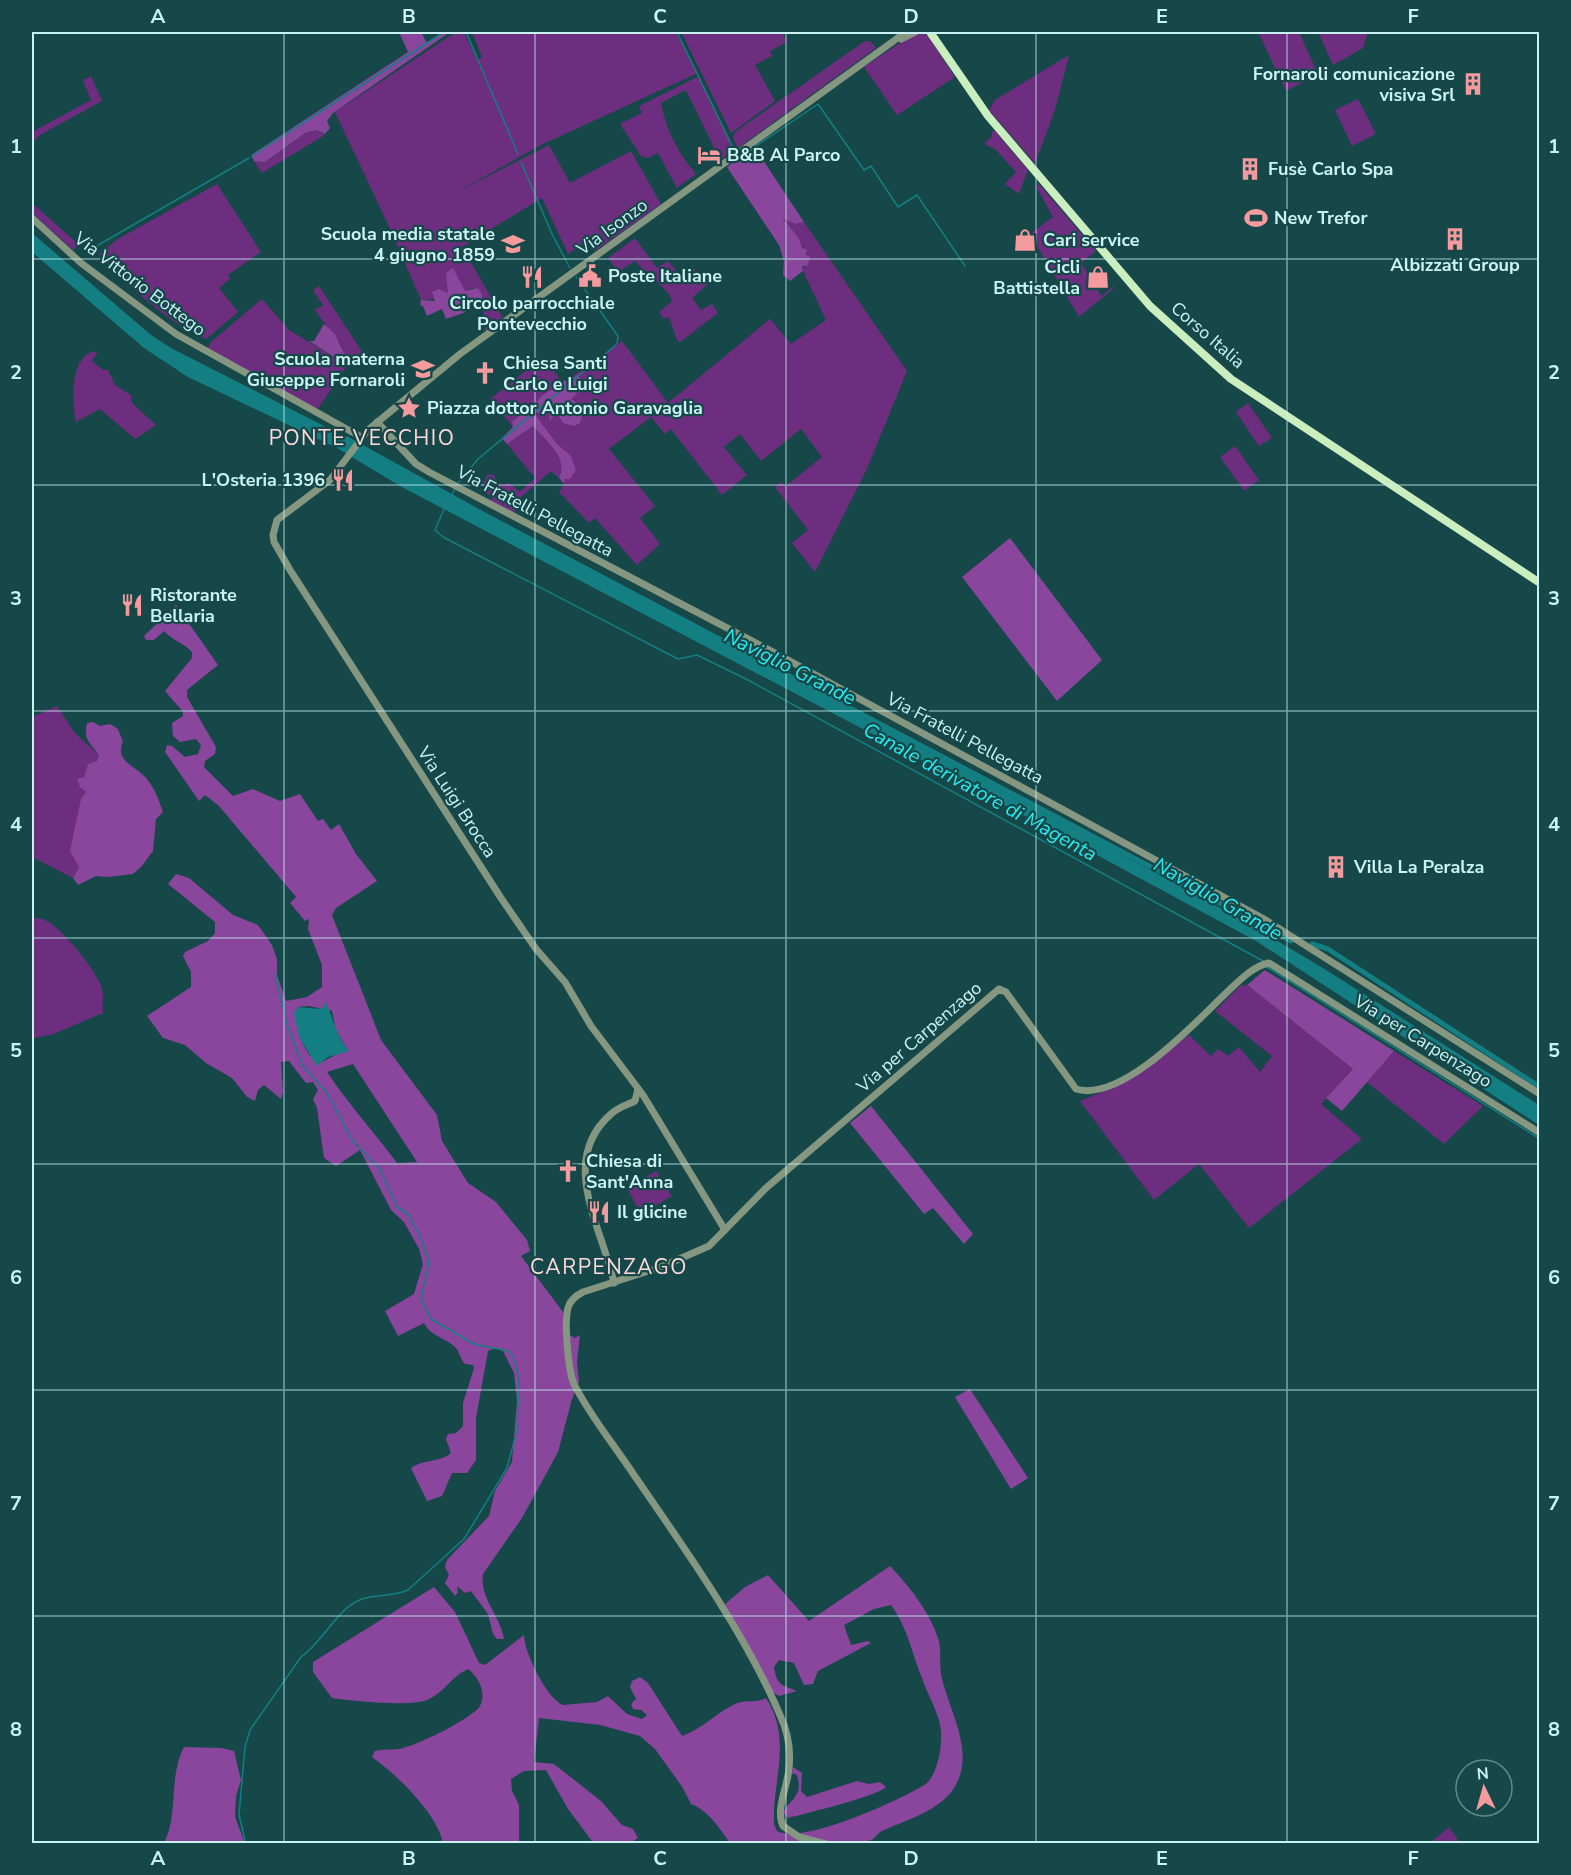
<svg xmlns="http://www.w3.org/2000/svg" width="1571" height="1875" viewBox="0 0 1571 1875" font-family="'Nunito Sans',sans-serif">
<rect width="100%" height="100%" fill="#164749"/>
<g fill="#6d2e7f">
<polygon points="456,32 464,32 477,60 482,57 472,32 676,32 698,73 543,144 455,193 549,145 570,183 631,151 661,204 595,251 587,240 568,254 542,198 462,247 503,318 485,331 482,293 473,288 451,297 421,300 392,233 335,112"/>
<polygon points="681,32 782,32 787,42 770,51 772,56 755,65 775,101 731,133"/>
<polygon points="1258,32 1299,32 1318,74 1286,91"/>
<polygon points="1318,32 1368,32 1363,48 1333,65"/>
<polygon points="922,33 928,36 955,77 897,115 864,67 907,38"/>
<polygon points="865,41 870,41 876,48 738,148 733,138 735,132"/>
<polygon points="1069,55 1055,110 1035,163 989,110 995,100"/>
<polygon points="91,76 102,101 40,135 32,143 32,132 91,100 83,80"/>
<path d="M 699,76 L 735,150 L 720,160 L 686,90 L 661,103 C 666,130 678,153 696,174 L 677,188 L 658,153 L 647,158 L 641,156 L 620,124 L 642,113 L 639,106 Z"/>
<polygon points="1358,99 1376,134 1352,146 1335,110"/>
<polygon points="316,130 325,135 262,173 254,161 265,162 305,133"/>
<polygon points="992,131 995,131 1028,170 1019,194 1005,184 1016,172 995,149 986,145 985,142 992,137"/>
<path d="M 217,184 L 261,252 L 228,275 L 230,279 L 219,288 L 238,312 L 206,339 C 162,319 131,288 99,254 L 118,239 Z"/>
<polygon points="1039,184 1096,251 1081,263 1089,274 1088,277 1102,296 1113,286 1114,288 1079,317 1030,234 1053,217 1036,186"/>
<polygon points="32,203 79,245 73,250 32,213"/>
<path d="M 785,217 L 796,224 L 804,222 L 907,371 L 866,471 L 815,572 L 792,543 L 808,530 L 775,487 L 781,482 L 786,486 L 822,457 L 801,429 L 761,461 L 740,434 L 724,447 L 747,475 L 722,495 L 671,429 L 665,434 L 651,417 L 609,449 L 655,506 L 640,518 L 660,544 L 637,565 L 595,518 L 589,523 L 559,492 L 564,484 L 560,480 L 573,468 L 535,421 L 513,427 L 490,399 L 543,357 L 563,383 L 622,341 L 668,403 L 770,319 L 791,344 L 826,320 L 803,271 L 807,249 L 800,246 C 796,235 788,229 782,218 Z"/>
<path d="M 635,238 L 657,268 L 668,261 L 682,277 L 693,268 L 698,272 L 697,275 L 709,283 L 692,298 L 701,310 L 712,304 L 718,313 L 679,343 C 673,334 674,326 668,317 L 664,319 L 659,312 L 670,303 L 672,299 C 662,283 647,275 635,261 L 618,272 L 608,258 Z"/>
<polygon points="319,286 365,356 354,367 348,364 317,410 208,348 211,342 262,299 289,330 342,362 342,347 315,310 323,305 313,290"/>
<path d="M 93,351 L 97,353 L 92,361 L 103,370 L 108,370 L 115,385 L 131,395 L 132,403 L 156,425 L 135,439 L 100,409 L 76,422 C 72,401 69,361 93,351 Z"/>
<polygon points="1248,403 1272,438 1259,446 1236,412"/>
<path d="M 533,426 C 545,440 569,457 559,478 L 551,471 L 520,498 L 513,514 L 490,503 L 492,497 L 481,491 L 484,487 L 482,485 L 488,474 L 494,475 L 497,483 L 502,485 L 509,483 L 520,492 L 535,478 L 507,444 Z"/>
<polygon points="1235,446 1259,480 1244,491 1220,457"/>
<polygon points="57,706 75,733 99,755 97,761 88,764 84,777 86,792 79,867 73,878 32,857 32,717"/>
<path d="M 32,917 C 36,919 41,918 45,920 C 61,927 98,972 102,989 C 104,996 102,1005 103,1013 L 51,1035 L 33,1038 Z"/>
<polygon points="1247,985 1353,1069 1321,1104 1362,1139 1249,1228 1199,1164 1154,1200 1080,1101 1110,1089 1136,1075 1189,1035 1211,1056 1218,1049 1228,1056 1239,1047 1260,1072 1272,1056 1215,1011 1240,986"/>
<polygon points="1394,1051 1483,1106 1444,1144 1367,1082"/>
<polygon points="656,1171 672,1196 641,1214 627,1188"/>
<polygon points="1449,1827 1460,1843 1430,1843"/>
</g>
<g fill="#89469c" fill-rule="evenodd">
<polygon points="399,32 421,32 427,43 444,32 450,32 333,113 327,121 330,128 325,134 316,130 305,133 265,162 254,161 251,155 408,52"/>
<polygon points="769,136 755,148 804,222 796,224 782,218 798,237 802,248 807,249 806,255 810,256 808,265 802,266 803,271 790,281 783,275 784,261 779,245 727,167"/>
<polygon points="453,268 465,291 478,288 482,294 482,302 465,305 466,312 446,319 442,309 427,316 423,306 420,305 421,300 435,301 432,292 439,289 448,293 446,273"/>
<polygon points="324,324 335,334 347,360 342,362 309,341 314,341"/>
<path d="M 577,375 L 582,380 L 577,393 L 571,399 L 584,408 L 580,423 L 574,426 L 563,423 L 557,413 L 549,421 L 550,410 L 543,415 L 537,412 L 531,418 L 536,416 L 557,444 L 571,456 L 576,470 L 570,479 L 564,479 L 565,484 L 559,478 C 569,458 546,441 533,426 L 507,444 L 502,438 L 513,427 L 512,422 L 525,411 L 532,410 C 534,402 545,392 553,389 L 556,382 L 571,380 Z"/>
<polygon points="1010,538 1102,660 1057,701 962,577"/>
<path d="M 176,605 L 218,665 L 187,690 L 187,697 L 216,747 L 215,754 L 205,761 L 204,767 L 233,796 L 253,789 L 280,801 L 300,794 L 318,821 L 323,819 L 331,830 L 339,824 L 356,854 L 377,881 L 336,908 L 332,915 L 381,1040 L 437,1115 L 442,1141 L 468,1183 L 496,1202 L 527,1240 L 530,1251 L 521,1256 L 563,1312 L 565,1332 L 575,1338 L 580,1335 L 577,1362 L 579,1382 L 572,1399 L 558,1452 L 522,1518 L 483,1574 C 479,1597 501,1617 504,1639 L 497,1639 L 493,1634 L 488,1614 L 471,1591 L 465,1593 L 457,1586 L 458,1592 L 455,1596 L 445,1583 L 449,1575 L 445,1567 L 447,1560 L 489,1516 L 495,1491 L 512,1462 L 517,1401 L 514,1373 L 503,1351 L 495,1348 L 488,1351 L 476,1418 L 476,1460 L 467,1473 L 452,1473 L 442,1496 L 427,1501 L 411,1468 C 423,1459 439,1463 451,1453 L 446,1439 L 448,1434 L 456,1433 L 463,1426 L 463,1403 L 474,1368 L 473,1365 L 465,1364 C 460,1359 460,1352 455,1347 C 446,1338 430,1336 424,1323 L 398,1336 L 385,1311 L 414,1294 L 423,1264 L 419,1249 L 404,1222 L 391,1210 L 360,1150 L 336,1166 L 324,1158 L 317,1108 L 313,1099 L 318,1090 L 313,1082 L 306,1083 L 289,1061 L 281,1062 L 283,1092 L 281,1099 L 264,1085 L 258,1090 L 255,1101 L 247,1097 L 232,1078 L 206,1063 L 185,1045 L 163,1038 L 147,1016 L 191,987 L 191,972 L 183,956 L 185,952 L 208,941 L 215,933 L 215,922 L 168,884 L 176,874 L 189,878 L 233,915 L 258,925 L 272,945 L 277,959 L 277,975 L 286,1001 L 307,997 L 322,987 L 322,965 L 308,929 L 309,919 L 305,921 L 290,903 L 296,897 L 219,806 L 205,795 L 199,801 L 165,752 L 167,745 L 172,746 L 185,757 L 198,754 L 201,745 L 196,739 L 180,742 L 173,736 L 172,723 L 183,716 L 183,712 L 165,691 L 192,658 L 192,652 C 184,643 173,641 164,631 L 154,640 L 146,640 L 144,636 ZM 309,1006 L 332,1011 L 336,1030 L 347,1049 L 318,1064 C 301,1049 295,1028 298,1007 ZM 353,1064 L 417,1162 L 397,1163 C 374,1132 349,1105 327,1072 Z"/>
<path d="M 93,722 L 100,726 L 110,724 L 118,729 L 123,742 C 114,761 136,766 146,778 C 154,787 159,800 163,812 L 156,819 L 153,851 L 141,867 L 133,874 L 107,877 L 96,876 L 78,885 L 73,878 L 79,867 L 70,851 L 81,799 L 86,792 L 80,787 L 77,779 L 84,777 L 88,764 L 97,761 L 99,755 C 90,743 83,740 87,723 Z"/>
<polygon points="1265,970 1394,1051 1342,1111 1326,1098 1353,1069 1247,985"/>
<polygon points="871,1106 973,1234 964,1244 933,1208 924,1214 850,1123"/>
<polygon points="970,1389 1028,1478 1011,1489 955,1397"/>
<path d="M 890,1566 C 909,1586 929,1611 938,1638 C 942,1649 939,1662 941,1674 C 948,1710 977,1752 954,1788 C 940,1811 903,1821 880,1832 L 872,1840 L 853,1844 L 730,1843 C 720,1829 708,1810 691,1804 L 683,1788 L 655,1749 L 640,1736 L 600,1725 L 539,1718 L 534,1762 L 554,1764 L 601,1801 L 622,1825 L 633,1829 L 638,1838 L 630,1843 L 592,1841 L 568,1809 L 546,1770 L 524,1771 L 511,1779 L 512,1791 L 519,1805 L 519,1843 L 440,1843 L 442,1839 C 434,1811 396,1774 372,1757 L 375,1751 C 383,1749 390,1750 398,1749 C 413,1748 473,1718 480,1706 C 487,1693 478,1676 468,1669 C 452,1676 444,1693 427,1700 C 410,1707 352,1701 332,1698 L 313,1672 L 313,1662 L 434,1587 L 455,1612 L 479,1663 L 485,1665 L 524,1635 C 524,1652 547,1699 563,1705 L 597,1702 L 608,1696 L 627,1714 L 642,1719 L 647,1715 L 641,1710 L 633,1709 L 631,1704 L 636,1699 L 630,1687 L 632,1681 L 640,1677 L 648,1683 L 682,1736 C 702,1729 716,1713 735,1704 C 746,1699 756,1704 766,1698 C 793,1740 772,1780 774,1824 L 777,1831 C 803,1845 900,1800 926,1784 C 938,1773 942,1747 941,1731 C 939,1712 928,1696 922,1678 C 912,1654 907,1626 891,1605 L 874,1609 L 844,1625 L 851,1645 L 868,1641 L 871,1643 L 818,1671 L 813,1684 L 804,1685 L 794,1663 L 779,1660 L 774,1667 C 777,1687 783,1685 797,1691 L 779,1696 L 771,1691 L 724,1605 L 745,1587 L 768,1575 L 809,1621 Z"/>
<path d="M 184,1747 L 221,1748 L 234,1751 L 241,1780 L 236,1796 L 235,1817 L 245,1843 L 164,1843 C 179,1814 168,1778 184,1747 Z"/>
<path d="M 793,1767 L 802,1773 L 801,1791 L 807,1797 L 857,1781 L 869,1784 L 880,1782 L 886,1787 C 878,1796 804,1814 788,1818 L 783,1813 C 787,1801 806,1796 796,1774 L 792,1774 Z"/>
</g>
<g fill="#137f82">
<polygon points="32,233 151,335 171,348 322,425 451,499 1114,850 1242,920 1323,968 1539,1105 1539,1125 1256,941 897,747 400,486 337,448 188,377 144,348 32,252"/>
<path d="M 326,1002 C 332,1017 338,1039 349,1051 L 328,1057 L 317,1066 L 299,1037 L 294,1013 L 298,1007 L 322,1009 Z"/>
</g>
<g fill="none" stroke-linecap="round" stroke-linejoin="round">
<g stroke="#137f82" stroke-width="1.5">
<polyline points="466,32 518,154"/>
<polyline points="677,32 734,150"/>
<polyline points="252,156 444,32"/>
<polyline points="738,158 818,104 864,170 871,166 898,207 917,195 965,266"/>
<polyline points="521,162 552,234 570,268"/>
<polyline points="88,251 249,158"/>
<polyline points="458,483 478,459 617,344 618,336 576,277"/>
<polyline points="449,500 455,489"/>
<polyline points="445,507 435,530 443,537 678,659 697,655 748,680 1263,961"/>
<polyline points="1267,967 1540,1139"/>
<path d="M 246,1844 L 239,1815 L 245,1747 L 250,1730 L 301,1657 C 322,1643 338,1607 362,1599 C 377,1594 392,1597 408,1590 L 464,1539 L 507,1468 L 517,1430 L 519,1378 L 513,1356 L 508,1351 L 474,1344 L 431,1319 L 421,1299 L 429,1262 L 423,1243 L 408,1214 L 397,1207 L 380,1169 L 352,1140 L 327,1093 L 303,1066 L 288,1028 L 275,974"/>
</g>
<g stroke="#137f82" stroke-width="5">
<polyline points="339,442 347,439 354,443 481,513 1291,941"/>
<polyline points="1312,944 1328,949 1540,1087"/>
</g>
<g stroke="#859780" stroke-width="7">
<polyline points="901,39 915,32"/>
<polyline points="32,218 81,263 176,334 361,437"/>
<polyline points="377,422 416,464 429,472 777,654 1264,919 1540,1094"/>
<polyline points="725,1230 643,1095 591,1026 565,982 536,949 501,898 290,570 274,542 273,535 277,520 330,480 368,430 460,354 906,32"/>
<path d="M 614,1283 C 603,1229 557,1161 611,1114 C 618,1107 627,1105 635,1101 L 638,1089"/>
<path d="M 826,1844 L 799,1837 L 783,1826 C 775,1809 788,1786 789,1768 C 791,1750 788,1732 780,1715 C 745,1633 685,1549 634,1475 C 615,1446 590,1416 574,1384 C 568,1370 564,1322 568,1308 C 570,1300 577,1295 583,1292 L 661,1267 L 709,1246 L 766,1188 L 999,989 L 1006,992 L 1076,1089 C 1121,1103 1194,1024 1224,995 C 1236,984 1252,966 1269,963 L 1540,1133"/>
</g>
<polyline stroke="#caeebe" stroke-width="8" points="930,32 988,116 1150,306 1231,379 1540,583"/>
</g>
<path fill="none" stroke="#c9f3f4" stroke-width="1.5" stroke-opacity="0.55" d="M 284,32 L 284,1844M 535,32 L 535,1844M 786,32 L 786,1844M 1036,32 L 1036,1844M 1287,32 L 1287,1844M 32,259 L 1540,259M 32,485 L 1540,485M 32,711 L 1540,711M 32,938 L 1540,938M 32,1164 L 1540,1164M 32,1390 L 1540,1390M 32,1616 L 1540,1616"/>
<defs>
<g id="building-bare" transform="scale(1.8)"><path d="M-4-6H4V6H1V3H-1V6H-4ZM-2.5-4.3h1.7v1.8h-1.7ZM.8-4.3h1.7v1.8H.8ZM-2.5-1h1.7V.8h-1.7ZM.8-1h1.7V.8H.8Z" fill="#f59b9d" stroke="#164749" stroke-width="2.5" paint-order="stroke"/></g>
<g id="hotel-bare" transform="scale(1.8)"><path d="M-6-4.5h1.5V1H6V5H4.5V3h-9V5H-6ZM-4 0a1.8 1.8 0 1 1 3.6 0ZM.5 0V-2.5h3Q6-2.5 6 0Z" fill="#f59b9d" stroke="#164749" stroke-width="2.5" paint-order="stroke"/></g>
<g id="stadium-bare" transform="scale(1.8)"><path d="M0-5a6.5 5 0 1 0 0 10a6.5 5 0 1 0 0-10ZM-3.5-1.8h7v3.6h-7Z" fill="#f59b9d" stroke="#164749" stroke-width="2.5" paint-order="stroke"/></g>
<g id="shop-bare" transform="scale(1.8)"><path d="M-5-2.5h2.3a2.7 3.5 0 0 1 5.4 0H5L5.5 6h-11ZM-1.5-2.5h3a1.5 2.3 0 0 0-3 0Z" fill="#f59b9d" stroke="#164749" stroke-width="2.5" paint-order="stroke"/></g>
<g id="school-bare" transform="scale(1.8)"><path d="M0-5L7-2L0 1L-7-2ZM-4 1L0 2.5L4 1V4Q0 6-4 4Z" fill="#f59b9d" stroke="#164749" stroke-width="2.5" paint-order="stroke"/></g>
<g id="civic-bare" transform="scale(1.8)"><path d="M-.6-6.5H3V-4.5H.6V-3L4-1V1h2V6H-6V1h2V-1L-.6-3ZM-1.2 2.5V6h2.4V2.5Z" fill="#f59b9d" stroke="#164749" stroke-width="2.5" paint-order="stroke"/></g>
<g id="restaurant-bare" transform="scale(1.8)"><path d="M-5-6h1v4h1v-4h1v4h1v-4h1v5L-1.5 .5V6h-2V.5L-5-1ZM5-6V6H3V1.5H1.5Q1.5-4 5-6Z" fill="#f59b9d" stroke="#164749" stroke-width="2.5" paint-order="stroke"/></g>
<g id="church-bare" transform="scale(1.8)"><path d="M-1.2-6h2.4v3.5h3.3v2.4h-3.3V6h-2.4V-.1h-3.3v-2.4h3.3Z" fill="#f59b9d" stroke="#164749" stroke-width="2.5" paint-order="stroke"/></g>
<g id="sight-bare" transform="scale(1.8)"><path d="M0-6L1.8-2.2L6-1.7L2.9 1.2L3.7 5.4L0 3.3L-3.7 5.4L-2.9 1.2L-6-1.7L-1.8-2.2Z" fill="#f59b9d" stroke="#164749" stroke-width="2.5" paint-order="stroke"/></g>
</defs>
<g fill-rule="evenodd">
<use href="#building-bare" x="1473" y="84"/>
<use href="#hotel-bare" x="709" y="155"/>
<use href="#building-bare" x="1250" y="169"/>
<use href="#stadium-bare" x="1256" y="218"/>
<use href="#building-bare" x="1455" y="239"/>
<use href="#shop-bare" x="1025" y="240"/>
<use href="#school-bare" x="513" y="244"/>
<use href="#civic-bare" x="590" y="276"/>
<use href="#restaurant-bare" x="532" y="277"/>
<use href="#shop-bare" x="1098" y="277"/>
<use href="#school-bare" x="423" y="369"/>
<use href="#church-bare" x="485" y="373"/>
<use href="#sight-bare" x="409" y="408"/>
<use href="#restaurant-bare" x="343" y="480"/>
<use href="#restaurant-bare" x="132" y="605"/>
<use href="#building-bare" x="1336" y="867"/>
<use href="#church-bare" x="568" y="1171"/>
<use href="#restaurant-bare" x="599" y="1212"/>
</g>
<g text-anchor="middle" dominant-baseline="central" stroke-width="4.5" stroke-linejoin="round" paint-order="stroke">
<g font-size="18" font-weight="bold" fill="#c9f3f4" stroke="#164749" text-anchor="start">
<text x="1455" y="74" text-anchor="end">Fornaroli comunicazione<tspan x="1455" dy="21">visiva Srl</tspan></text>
<text x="727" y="155">B&amp;B Al Parco</text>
<text x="1268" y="169">Fusè Carlo Spa</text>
<text x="1274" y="218">New Trefor</text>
<text x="495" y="234" text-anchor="end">Scuola media statale<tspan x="495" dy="21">4 giugno 1859</tspan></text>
<text x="1043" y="240">Cari service</text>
<text x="1455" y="265" text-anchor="middle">Albizzati Group</text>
<text x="1080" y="267" text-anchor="end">Cicli<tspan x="1080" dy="21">Battistella</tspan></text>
<text x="608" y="276">Poste Italiane</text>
<text x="532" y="303" text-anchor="middle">Circolo parrocchiale<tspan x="532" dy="21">Pontevecchio</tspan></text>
<text x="405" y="359" text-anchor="end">Scuola materna<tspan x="405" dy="21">Giuseppe Fornaroli</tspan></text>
<text x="503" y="363">Chiesa Santi<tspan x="503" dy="21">Carlo e Luigi</tspan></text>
<text x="427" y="408">Piazza dottor Antonio Garavaglia</text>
<text x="325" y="480" text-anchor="end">L'Osteria 1396</text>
<text x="150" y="595">Ristorante<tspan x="150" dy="21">Bellaria</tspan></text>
<text x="1354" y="867">Villa La Peralza</text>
<text x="586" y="1161">Chiesa di<tspan x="586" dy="21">Sant'Anna</tspan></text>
<text x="617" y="1212">Il glicine</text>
</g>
<g font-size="18" fill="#c9f3f4" stroke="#164749">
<text transform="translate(612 227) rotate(-36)">Via Isonzo</text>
<text transform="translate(140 284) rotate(37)">Via Vittorio Bottego</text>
<text transform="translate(1208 335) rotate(41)">Corso Italia</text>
<text transform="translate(535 511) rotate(28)">Via Fratelli Pellegatta</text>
<text transform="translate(965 738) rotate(28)">Via Fratelli Pellegatta</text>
<text transform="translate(457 802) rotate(57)">Via Luigi Brocca</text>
<text transform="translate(919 1037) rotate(-41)">Via per Carpenzago</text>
<text transform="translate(1423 1041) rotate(32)">Via per Carpenzago</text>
</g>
<g font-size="20" font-style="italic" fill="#24edf2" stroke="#164749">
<text transform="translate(790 667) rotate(27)">Naviglio Grande</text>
<text transform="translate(980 792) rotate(29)">Canale derivatore di Magenta</text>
<text transform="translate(1218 899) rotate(30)">Naviglio Grande</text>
</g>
<g font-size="21" letter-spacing="1.5" fill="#fedada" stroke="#164749">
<text x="362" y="438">PONTE VECCHIO</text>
<text x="609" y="1267">CARPENZAGO</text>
</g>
</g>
<rect width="1571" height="1875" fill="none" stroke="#164749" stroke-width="66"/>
<g transform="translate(1484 1788) rotate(355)"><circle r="28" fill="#164749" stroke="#5e8c8d" stroke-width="1.5"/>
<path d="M0-4.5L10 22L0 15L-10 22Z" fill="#f59b9d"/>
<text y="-9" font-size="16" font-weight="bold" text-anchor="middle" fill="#c9f3f4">N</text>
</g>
<rect x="33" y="33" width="1505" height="1809" fill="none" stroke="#c9f3f4" stroke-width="2"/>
<g font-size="20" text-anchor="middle" font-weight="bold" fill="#c9f3f4">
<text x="158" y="23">A</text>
<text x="409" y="23">B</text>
<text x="660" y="23">C</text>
<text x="911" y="23">D</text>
<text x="1162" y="23">E</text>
<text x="1413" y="23">F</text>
<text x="16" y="153">1</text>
<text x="1554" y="153">1</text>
<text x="16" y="379">2</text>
<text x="1554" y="379">2</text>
<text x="16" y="605">3</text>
<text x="1554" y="605">3</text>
<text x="16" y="831">4</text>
<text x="1554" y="831">4</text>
<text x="16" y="1057">5</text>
<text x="1554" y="1057">5</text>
<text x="16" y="1284">6</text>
<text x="1554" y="1284">6</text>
<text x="16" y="1510">7</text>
<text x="1554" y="1510">7</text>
<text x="16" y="1736">8</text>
<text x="1554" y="1736">8</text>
<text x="158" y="1865">A</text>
<text x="409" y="1865">B</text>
<text x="660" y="1865">C</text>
<text x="911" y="1865">D</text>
<text x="1162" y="1865">E</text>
<text x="1413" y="1865">F</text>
</g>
</svg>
